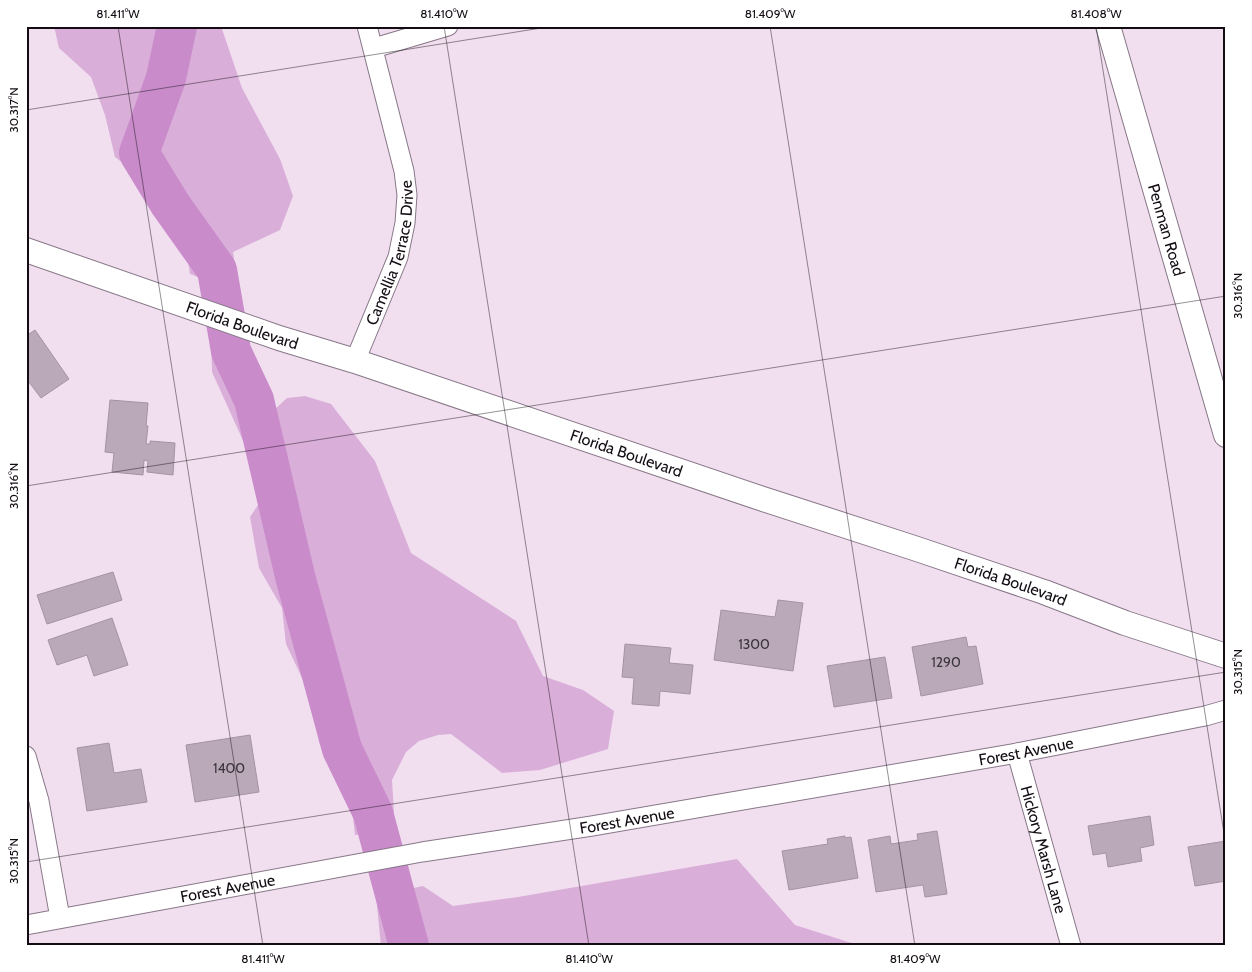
<svg xmlns="http://www.w3.org/2000/svg" width="1252" height="972" viewBox="0 0 1252 972" font-family="Cabin,sans-serif">
<rect width="100%" height="100%" fill="#f1dff0"/>
<g fill="#d9aed9">
<polygon points="54,26 221,26 242,88 280,159 293,196 280,230 233,252 239,292 190,274 185,240 148,189 132,170 115,157 105,115 91,77 59,48"/>
<polygon points="211,339 253,355 274,410 287,398 305,396 331,404 375,461 411,553 516,621 543,676 583,690 614,711 608,749 540,770 502,773 451,734 438,735 419,741 406,752 392,780 395,830 355,835 349,785 329,766 319,742 312,699 286,644 282,608 259,568 250,517 258,505 259,476 212,372"/>
<polygon points="737,859 795,925 861,946 381,946 376,896 423,886 453,906 518,897"/>
</g>
<g fill="none" stroke-linecap="round" stroke-linejoin="round">
<polyline stroke="#c98bca" stroke-width="40" points="177,26 166,78 139,153 170,204 217,270 231,351 254,400 295,576 342,749 373,813 409,946"/>
</g>
<g fill="#b9a9b9" stroke="#a393a3">
<polygon points="35,330 69,379 41,398 26,378 26,336"/>
<polygon points="110,400 148,403 146,426 148,426 146,444 150,444 150,441 175,443 173,475 147,472 148,461 144,460 143,475 112,472 114,453 105,452"/>
<polygon points="113,572 122,600 47,624 37,595"/>
<polygon points="778,600 803,603 793,671 714,660 721,610 775,617"/>
<polygon points="112,618 128,665 94,676 87,655 57,665 48,640"/>
<polygon points="966,637 968,647 976,646 983,684 921,696 912,647"/>
<polygon points="625,644 671,648 669,663 693,665 690,694 660,691 659,706 632,704 634,678 622,677"/>
<polygon points="885,657 892,698 834,707 827,666"/>
<polygon points="250,735 259,792 195,802 186,745"/>
<polygon points="109,743 114,773 141,769 147,802 87,811 77,748"/>
<polygon points="1150,816 1154,845 1140,848 1142,861 1108,867 1106,853 1093,855 1088,826"/>
<polygon points="937,831 947,894 925,897 923,885 876,892 868,840 890,836 891,844 918,840 917,834"/>
<polygon points="845,836 845,838 851,837 858,878 789,890 782,851 828,844 827,839"/>
<polygon points="1226,841 1226,881 1195,886 1188,847"/>
</g>
<g fill="none" stroke-linecap="round" stroke-linejoin="round">
<g stroke="#877787" stroke-width="21">
<g id="minor">
<polyline points="374,48 448,26"/>
<path id="s1" d="M 355,361 L 398,257 L 405,223 L 407,195 L 404,171 L 367,26"/>
<path id="s2" d="M 1017,753 L 1071,946"/>
<polyline points="26,756 39,801 60,918"/>
<path id="s3" d="M 26,925 L 422,852 L 592,826 L 1017,753 L 1205,716 L 1226,710"/>
</g>
</g>
<g stroke="#877787" stroke-width="26">
<g id="tertiary">
<path id="s4" d="M 1108,26 L 1226,435"/>
<path id="s5" d="M 26,250 L 279,338 L 355,361 L 760,498 L 917,549 L 1044,592 L 1125,623 L 1226,656"/>
</g>
</g>
<use href="#minor" stroke="#fff" stroke-width="19"/>
<use href="#tertiary" stroke="#fff" stroke-width="24"/>
</g>
<path fill="none" stroke="#130d13" stroke-width="1" stroke-opacity="0.45" d="M 118,26 L 263,946M 444,26 L 589,946M 770,26 L 915,946M 1096,26 L 1226,846M 26,110 L 554,26M 26,486 L 1226,296M 26,862 L 1226,672"/>
<g text-anchor="middle" dominant-baseline="central" stroke-width="4" stroke-linejoin="round" paint-order="stroke">
<g font-size="14" fill="#3c343c">
<text x="754" y="644">1300</text>
<text x="946" y="662">1290</text>
<text x="229" y="768">1400</text>
</g>
<g font-size="16" fill="#130d13" stroke="#fff">
<text stroke="none"><textPath href="#s4" startOffset="212">Penman Road</textPath></text>
<text stroke="none"><textPath href="#s1" startOffset="115">Camellia Terrace Drive</textPath></text>
<text stroke="none"><textPath href="#s5" startOffset="229">Florida Boulevard</textPath></text>
<text stroke="none"><textPath href="#s5" startOffset="634">Florida Boulevard</textPath></text>
<text stroke="none"><textPath href="#s5" startOffset="1039">Florida Boulevard</textPath></text>
<text stroke="none"><textPath href="#s3" startOffset="1015">Forest Avenue</textPath></text>
<text stroke="none"><textPath href="#s3" startOffset="610">Forest Avenue</textPath></text>
<text stroke="none"><textPath href="#s2" startOffset="100">Hickory Marsh Lane</textPath></text>
<text stroke="none"><textPath href="#s3" startOffset="205">Forest Avenue</textPath></text>
</g>
</g>
<rect width="1252" height="972" fill="none" stroke="#ffffff" stroke-width="55"/>
<rect x="28" y="28" width="1196" height="916" fill="none" stroke="#130d13" stroke-width="2"/>
<g font-size="12" text-anchor="middle" fill="#130d13">
<text x="118" y="18">81.411°W</text>
<text x="444" y="18">81.410°W</text>
<text x="770" y="18">81.409°W</text>
<text x="1096" y="18">81.408°W</text>
<text transform="translate(14 110) rotate(-90)" y="4">30.317°N</text>
<text transform="translate(1238 296) rotate(-90)" y="4">30.316°N</text>
<text transform="translate(14 486) rotate(-90)" y="4">30.316°N</text>
<text transform="translate(1238 672) rotate(-90)" y="4">30.315°N</text>
<text transform="translate(14 861) rotate(-90)" y="4">30.315°N</text>
<text x="263" y="963">81.411°W</text>
<text x="589" y="963">81.410°W</text>
<text x="915" y="963">81.409°W</text>
</g>
</svg>
